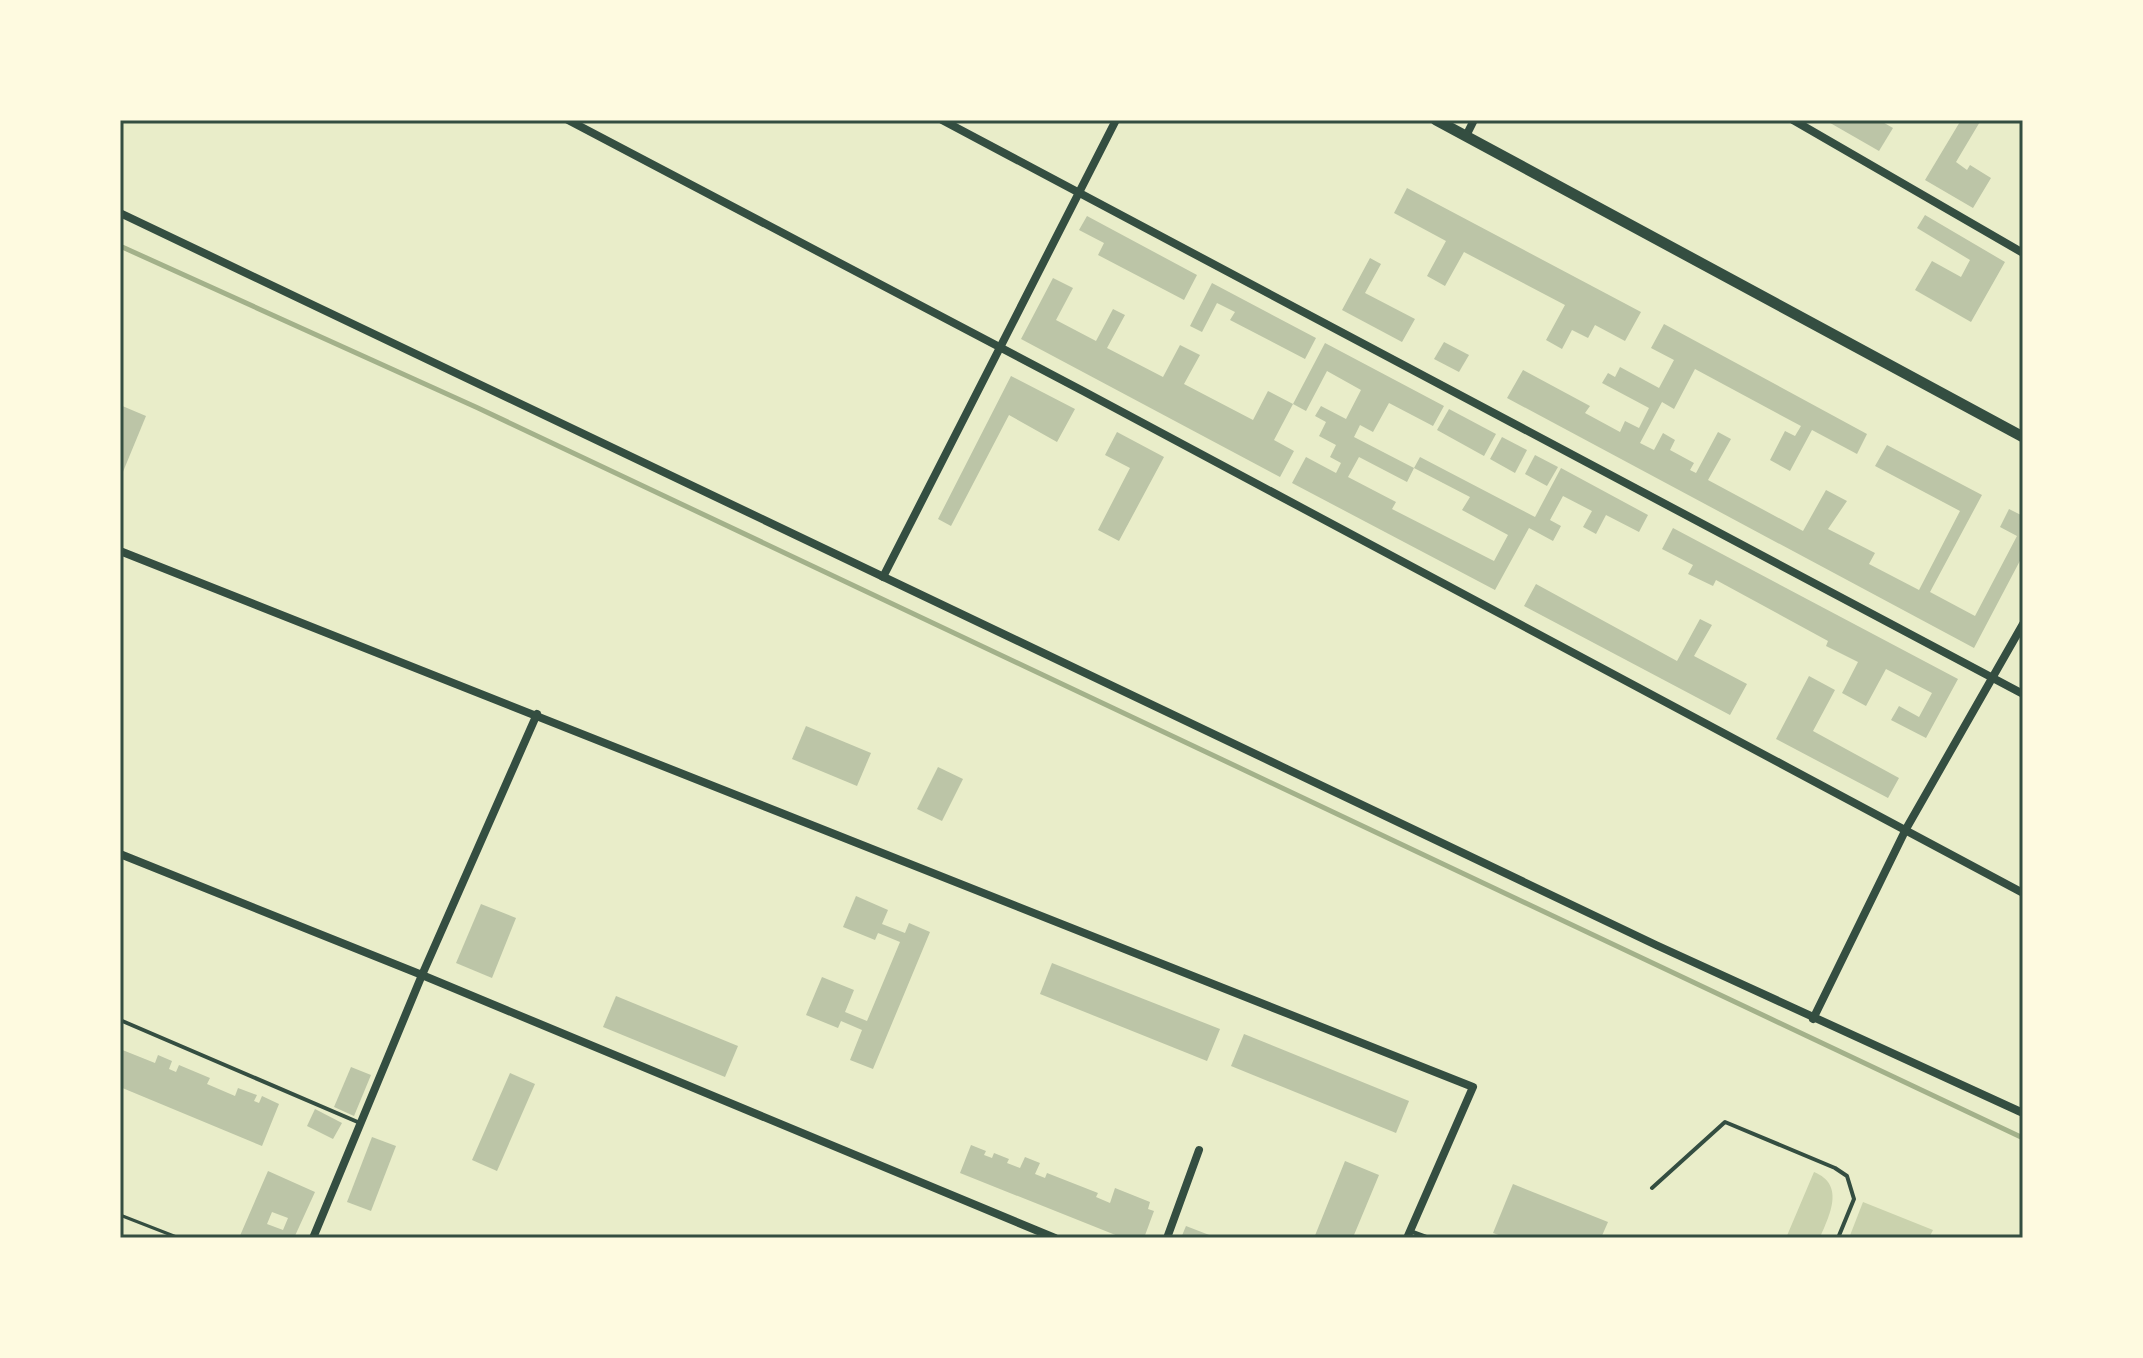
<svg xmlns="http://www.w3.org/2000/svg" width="2143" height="1358" viewBox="0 0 2143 1358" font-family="Lato,sans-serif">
<rect width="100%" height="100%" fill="#e9edc9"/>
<g fill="#cad2ad">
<path d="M 1814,1172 C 1846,1185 1829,1216 1820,1238 L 1786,1238 Z"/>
<polygon points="1863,1202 1933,1230 1929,1238 1849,1238"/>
</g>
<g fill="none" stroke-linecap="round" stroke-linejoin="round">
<polyline stroke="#a3b18a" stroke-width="5" points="120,246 478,408 2023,1138"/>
</g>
<g fill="#bcc5a7" fill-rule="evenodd">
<polygon points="1825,120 1879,120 1893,128 1879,151"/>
<polygon points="1961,120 1981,120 1956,162 1967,170 1970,165 1991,178 1973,208 1925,180"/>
<polygon points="1407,188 1641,312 1625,341 1595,325 1588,338 1572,330 1562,349 1546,340 1565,305 1464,252 1445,286 1427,276 1446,241 1394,213"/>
<polygon points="1925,215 2005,262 1971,322 1915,290 1932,261 1961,277 1970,260 1917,228"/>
<polygon points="1087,216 1197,275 1184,300 1098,255 1104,243 1079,230"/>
<polygon points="1370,258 1381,264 1365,293 1415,319 1402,342 1342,310"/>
<polygon points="1053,278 1073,288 1056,320 1096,341 1113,309 1125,315 1107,348 1163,377 1180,345 1200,355 1184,384 1253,420 1268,391 1293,404 1274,440 1294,451 1280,477 1021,339"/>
<polygon points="1212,283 1316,338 1305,359 1230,320 1235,312 1217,303 1202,332 1190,326"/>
<polygon points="1664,324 1867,434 1857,454 1812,430 1790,471 1770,460 1785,431 1795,436 1801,426 1695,369 1674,409 1662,402 1640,443 1654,450 1663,433 1675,440 1670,450 1694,463 1690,470 1696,473 1718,432 1731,439 1708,480 1803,531 1826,490 1847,501 1828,529 1875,553 1869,564 1919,590 1960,511 1875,466 1887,445 1982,495 1930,592 1975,616 2017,536 2000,527 2009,509 2023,516 2023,555 1974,648 1507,398 1523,370 1590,406 1585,413 1620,432 1625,421 1639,428 1649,408 1602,383 1608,373 1615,377 1620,367 1659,388 1674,360 1651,348"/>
<polygon points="1444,342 1469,355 1459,372 1434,359"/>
<polygon points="1325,343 1444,406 1433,426 1389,403 1373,432 1360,425 1354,437 1414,468 1407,482 1359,457 1348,477 1396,502 1392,509 1494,561 1508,535 1462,510 1470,497 1414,468 1420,457 1535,517 1561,468 1648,515 1639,532 1606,515 1596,534 1583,527 1592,511 1563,496 1550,520 1561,526 1553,541 1529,528 1495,590 1292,483 1306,457 1336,473 1341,463 1330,457 1336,445 1319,436 1326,422 1315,416 1321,406 1346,419 1361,390 1327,371 1306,411 1293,404"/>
<polygon points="1011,376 1075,409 1057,442 1009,415 951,526 938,519"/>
<polygon points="120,405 146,416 120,479"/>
<polygon points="1449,409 1496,434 1484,456 1437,430"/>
<polygon points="1117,432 1164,457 1119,541 1098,530 1130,468 1105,455"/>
<polygon points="1502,437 1527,450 1515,473 1490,459"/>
<polygon points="1535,455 1558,467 1547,486 1525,474"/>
<polygon points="1673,528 1958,679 1926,738 1891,720 1899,706 1919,717 1932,693 1886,669 1866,706 1842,693 1858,662 1826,646 1828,641 1716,580 1713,586 1688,574 1693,565 1662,549"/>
<polygon points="1536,584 1677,661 1700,619 1712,625 1694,656 1747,684 1730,715 1524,606"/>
<polygon points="1809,676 1835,690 1813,731 1899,778 1888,798 1776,739"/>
<polygon points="806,726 871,753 857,786 792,759"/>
<polygon points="938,767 963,779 942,821 917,809"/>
<polygon points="856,896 888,910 882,924 905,933 909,923 930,932 873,1069 850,1060 862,1030 841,1021 838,1028 806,1015 822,977 854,990 845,1012 867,1021 900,942 878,933 875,940 843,927"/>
<polygon points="481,904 516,918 492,978 456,963"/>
<polygon points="1052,963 1220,1029 1207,1061 1040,994"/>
<polygon points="616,996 738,1046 725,1077 603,1027"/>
<polygon points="1244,1034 1409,1101 1396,1133 1231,1066"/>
<polygon points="120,1049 155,1063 158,1055 172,1061 169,1069 176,1072 179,1065 210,1078 207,1084 235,1096 238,1088 257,1095 254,1101 259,1103 262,1096 279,1104 262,1146 120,1087"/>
<polygon points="351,1067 371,1075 354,1116 334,1107"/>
<polygon points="510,1073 535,1084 497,1171 472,1160"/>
<polygon points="315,1109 342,1123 333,1139 307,1126"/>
<polygon points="372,1137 396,1146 371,1211 347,1202"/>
<polygon points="971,1145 986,1151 984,1155 992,1158 994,1153 1009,1159 1007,1163 1020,1168 1025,1157 1040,1163 1035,1174 1045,1178 1047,1173 1098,1193 1096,1197 1110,1203 1115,1188 1150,1202 1148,1209 1154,1211 1144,1238 1123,1238 960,1173"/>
<polygon points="1345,1161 1379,1175 1354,1235 1363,1238 1314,1238"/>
<path d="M 268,1171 L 315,1192 L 294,1238 L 263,1236 L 262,1238 L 239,1238 ZM 272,1212 L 288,1218 L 283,1230 L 267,1224 Z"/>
<polygon points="1513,1184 1608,1222 1601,1238 1507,1238 1493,1233"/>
<polygon points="1186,1226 1217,1238 1181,1238"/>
</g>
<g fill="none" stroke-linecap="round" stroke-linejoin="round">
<polyline stroke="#344e41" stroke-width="3" points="120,1215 179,1238"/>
<g stroke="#344e41" stroke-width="4">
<polyline points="120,1020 360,1123"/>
<polyline points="1652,1188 1725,1122 1835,1168 1847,1176 1854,1199 1838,1238"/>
<polyline points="1410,1231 1429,1238"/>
</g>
<g stroke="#344e41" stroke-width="8">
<polyline points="568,120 1083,391 2023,893"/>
<polyline points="942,120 2023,694"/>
<polyline points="1793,120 2023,253"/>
<polyline points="1466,136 1474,120"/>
<polyline points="120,213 1656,945 2023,1113"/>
<polyline points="120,551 1473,1087 1407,1238"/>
<polyline points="883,577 1116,120"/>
<polyline points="120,854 422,975 1055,1238"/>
<polyline points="1813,1019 1906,829 2023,624"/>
<polyline points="313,1238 422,975 537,714"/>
<polyline points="1167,1238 1199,1150"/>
</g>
<polyline stroke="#344e41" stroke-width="11" points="1436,120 2023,437"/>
</g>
<rect width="2143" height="1358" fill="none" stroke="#fefae0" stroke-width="244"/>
<rect x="122" y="122" width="1899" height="1114" fill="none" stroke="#344e41" stroke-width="3"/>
</svg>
